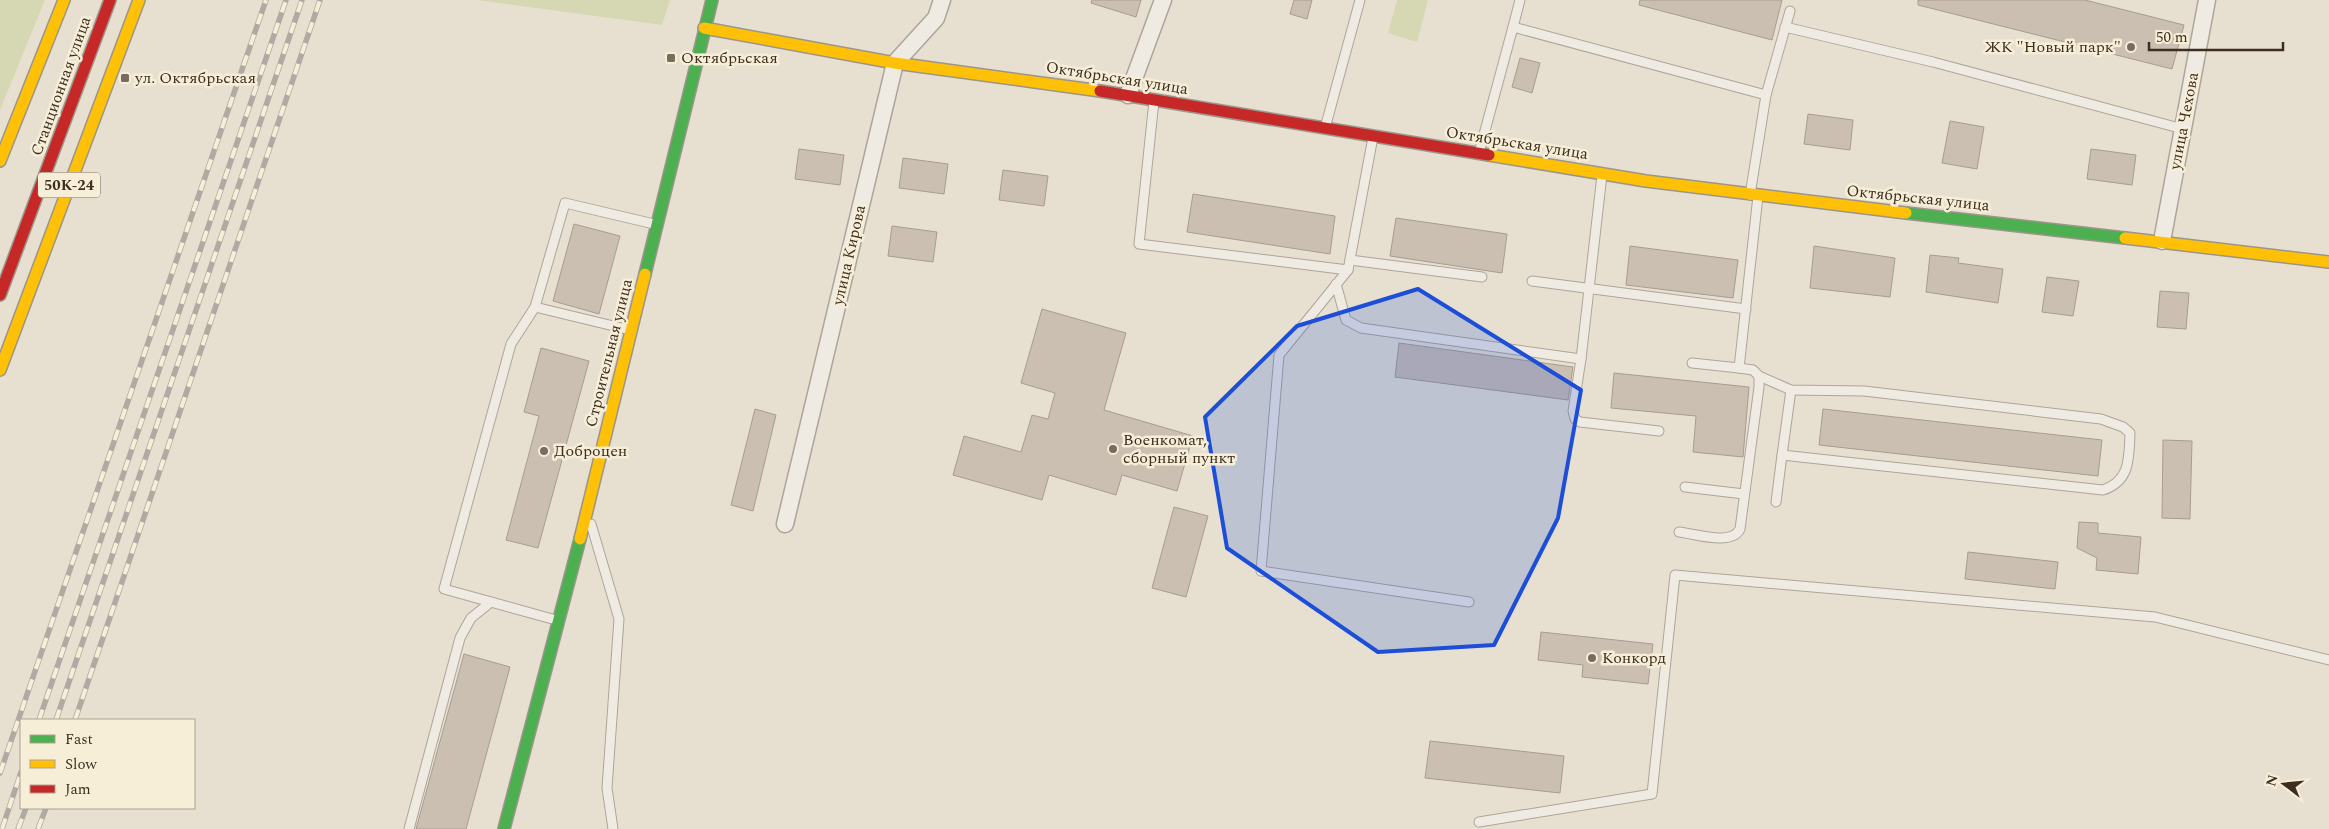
<svg xmlns="http://www.w3.org/2000/svg" width="2329" height="829" viewBox="0 0 2329 829" font-family="Spectral,serif">
<rect width="100%" height="100%" fill="#e7e0d1"/>
<g fill="#d6d7b3">
<polygon points="0,0 45,0 0,110"/>
<polygon points="477,0 670,0 662,25"/>
<polygon points="1397,0 1428,0 1417,42 1388,33"/>
</g>
<g fill="#cbbfb2" stroke="#a89c90">
<polygon points="1092,0 1141,0 1136,17 1091,3"/>
<polygon points="1294,0 1312,0 1307,19 1290,14"/>
<polygon points="1640,0 1782,0 1772,40 1639,5"/>
<polygon points="1918,0 2085,0 2184,25 2172,69 1918,5"/>
<polygon points="1520,58 1540,63 1532,93 1512,87"/>
<polygon points="1808,114 1853,120 1850,150 1804,144"/>
<polygon points="1950,121 1984,127 1977,169 1942,163"/>
<polygon points="799,149 844,155 840,185 795,179"/>
<polygon points="2091,149 2136,155 2132,185 2087,179"/>
<polygon points="903,158 948,164 944,194 899,188"/>
<polygon points="1003,170 1048,176 1044,206 999,200"/>
<polygon points="1193,194 1335,216 1330,254 1187,232"/>
<polygon points="1396,218 1507,234 1502,273 1390,256"/>
<polygon points="574,224 620,236 599,314 553,301"/>
<polygon points="892,226 937,232 933,262 888,256"/>
<polygon points="1630,246 1738,260 1733,298 1626,285"/>
<polygon points="1814,246 1895,258 1890,297 1810,288"/>
<polygon points="1930,255 1959,258 1958,263 2003,269 1998,303 1926,292"/>
<polygon points="2047,277 2079,281 2073,316 2042,312"/>
<polygon points="2160,291 2189,293 2186,329 2157,327"/>
<polygon points="1042,309 1126,333 1104,410 1193,436 1177,491 1122,475 1116,495 1049,475 1042,500 953,475 964,436 1021,452 1032,415 1048,419 1055,393 1021,383"/>
<polygon points="1399,343 1573,367 1568,400 1395,377"/>
<polygon points="541,348 589,361 538,548 506,540 539,416 524,412"/>
<polygon points="1614,373 1749,387 1743,457 1693,452 1696,416 1611,408"/>
<polygon points="755,409 776,415 753,511 731,505"/>
<polygon points="1823,409 2102,440 2098,476 1819,445"/>
<polygon points="2163,440 2192,441 2190,519 2162,518"/>
<polygon points="1174,507 1208,516 1186,597 1152,588"/>
<polygon points="2079,522 2098,523 2098,533 2141,537 2138,574 2096,570 2097,558 2077,548"/>
<polygon points="1968,552 2058,562 2055,589 1965,579"/>
<polygon points="1541,632 1653,644 1648,684 1582,677 1583,665 1538,660"/>
<polygon points="464,654 510,667 466,829 416,829"/>
<polygon points="1430,741 1564,756 1560,793 1425,778"/>
</g>
<g fill="none" stroke-linecap="round" stroke-linejoin="round">
<g stroke="#ada599" stroke-width="11">
<g id="lane">
<polyline points="1513,27 1520,0"/>
<polyline points="1785,27 1933,62 2183,129"/>
<polyline points="1766,95 1790,11"/>
<polyline points="1154,101 1139,244 1348,270"/>
<polyline points="1325,128 1360,0"/>
<polyline points="1373,137 1348,270 1279,355 1261,571 1469,602"/>
<polyline points="1479,153 1513,27 1766,95 1750,195"/>
<polyline points="1350,260 1482,277"/>
<polyline points="1532,281 1746,309"/>
<polyline points="1336,284 1346,320 1361,328 1581,359 1602,175"/>
<polyline points="535,307 565,203 654,224"/>
<polyline points="1581,359 1573,411 1575,419 1580,422 1659,431"/>
<polyline points="1692,363 1739,368"/>
<path d="M 1759,376 L 1791,390 L 1864,391 L 2101,419 L 2123,427 L 2130,433 C 2129,459 2130,481 2103,490 L 1782,455 L 1776,502"/>
<polyline points="1782,455 1791,390"/>
<polyline points="1685,487 1744,494"/>
<polyline points="591,524 619,619 607,788 613,829"/>
<path d="M 1679,532 C 1696,534 1732,546 1740,529 L 1759,387 L 1759,376 L 1753,370 L 1739,368 L 1758,196"/>
<polyline points="556,620 444,589 511,344 535,307 630,330"/>
<polyline points="1479,822 1652,794 1675,575 2155,617 2329,660"/>
<polyline points="409,829 460,638 471,618 491,602"/>
</g>
</g>
<g stroke="#ada599" stroke-width="19">
<g id="street">
<polyline points="1128,95 1163,0"/>
<polyline points="2162,241 2207,0"/>
<polyline points="785,524 895,63 936,18 942,0"/>
</g>
</g>
<g stroke="#9c958a" stroke-width="14">
<g id="fast">
<polyline points="1906,213 2125,238"/>
<polyline points="645,274 712,0"/>
<polyline points="504,829 580,539"/>
</g>
</g>
<g stroke="#9c958a" stroke-width="14">
<g id="slow">
<polyline points="704,28 895,63 1100,91"/>
<polyline points="1489,155 1646,181 1906,213"/>
<polyline points="0,161 64,0"/>
<polyline points="2125,238 2329,262"/>
<polyline points="0,370 139,0"/>
<polyline points="580,539 645,274"/>
</g>
</g>
<g stroke="#9c958a" stroke-width="14">
<g id="jam">
<polyline points="1100,91 1489,155"/>
<polyline points="0,295 110,0"/>
</g>
</g>
<use href="#lane" stroke="#efebe3" stroke-width="9"/>
<use href="#street" stroke="#efebe3" stroke-width="16"/>
<use href="#fast" stroke="#4caf50" stroke-width="11"/>
<use href="#slow" stroke="#ffc107" stroke-width="11"/>
<use href="#jam" stroke="#c62828" stroke-width="11"/>
<g stroke="#afaaa2" stroke-width="5.5">
<g id="rail">
<polyline points="39,720 286,0"/>
<polyline points="56,720 302,0"/>
<polyline points="75,720 320,0"/>
<polyline points="0,773 266,0"/>
<polyline points="2,829 21,772"/>
<polyline points="18,829 26,808"/>
<polyline points="38,829 46,808"/>
</g>
</g>
<use href="#rail" stroke="#f7eed8" stroke-width="4" stroke-dasharray="11" stroke-linecap="butt"/>
</g>
<path fill="#1d4ed8" fill-opacity="0.2" stroke="#1d4ed8" stroke-width="4" stroke-linejoin="round" d="M 1418,289 L 1581,390 L 1558,518 L 1494,645 L 1378,652 L 1227,548 L 1205,417 L 1297,326 Z"/>
<g fill="#786c5e" stroke="#f7eed8" stroke-width="2">
<circle cx="2131" cy="47" r="5"/>
<rect x="666" y="53" width="10" height="10" rx="2.5"/>
<rect x="120" y="73" width="10" height="10" rx="2.5"/>
<circle cx="1113" cy="449" r="5"/>
<circle cx="544" cy="451" r="5"/>
<circle cx="1592" cy="658" r="5"/>
</g>
<g text-anchor="middle" dominant-baseline="central" stroke-width="5" stroke-linejoin="round" paint-order="stroke">
<rect fill="#f7eed8" stroke="#756857" stroke-width="1" x="38" y="172.5" width="62" height="25" rx="4"/>
<g font-size="15" font-weight="bold" fill="#3d2e20">
<text x="69" y="185">50К-24</text>
</g>
<g font-size="16" fill="#3d2e20" stroke="#f7eed8" text-anchor="start">
<text x="2121" y="47" text-anchor="end">ЖК "Новый парк"</text>
<text x="681" y="58">Октябрьская</text>
<text x="135" y="78">ул. Октябрьская</text>
<text x="1123" y="440">Военкомат,<tspan x="1123" dy="18">сборный пункт</tspan></text>
<text x="554" y="451">Доброцен</text>
<text x="1602" y="658">Конкорд</text>
</g>
<g font-size="16" fill="#3d2e20" stroke="#f7eed8">
<text transform="translate(1117 78) rotate(9)">Октябрьская улица</text>
<text transform="translate(61 86) rotate(-70)">Станционная улица</text>
<text transform="translate(2184 121) rotate(-79)">улица Чехова</text>
<text transform="translate(1517 143) rotate(9)">Октябрьская улица</text>
<text transform="translate(1918 198) rotate(6)">Октябрьская улица</text>
<text transform="translate(849 255) rotate(-77)">улица Кирова</text>
<text transform="translate(609 353) rotate(-76)">Строительная улица</text>
</g>
</g>
<rect x="20" y="719" width="175" height="90" fill="#f7eed8" stroke="#ada18e"/>
<rect x="30" y="735" width="25" height="8" fill="#4caf50" stroke="#ada18e"/>
<text x="65" y="744" font-size="15" fill="#3d2e20">Fast</text>
<rect x="30" y="760" width="25" height="8" fill="#ffc107" stroke="#ada18e"/>
<text x="65" y="769" font-size="15" fill="#3d2e20">Slow</text>
<rect x="30" y="785" width="25" height="8" fill="#c62828" stroke="#ada18e"/>
<text x="65" y="794" font-size="15" fill="#3d2e20">Jam</text>
<g transform="translate(2284 784) rotate(286)" stroke="#f7eed8" stroke-width="4" paint-order="stroke">
<path d="M0-4L9 19L0 12L-9 19Z" fill="#3d2e20"/>
<text y="-8" font-size="14" font-weight="bold" text-anchor="middle" fill="#3d2e20">N</text>
</g>
<path d="M2149 42v8h134v-8" fill="none" stroke="#3d2e20" stroke-width="2.5"/>
<text x="2156" y="42" font-size="15" fill="#3d2e20" stroke="#f7eed8" stroke-width="4" paint-order="stroke">50 m</text>
</svg>
